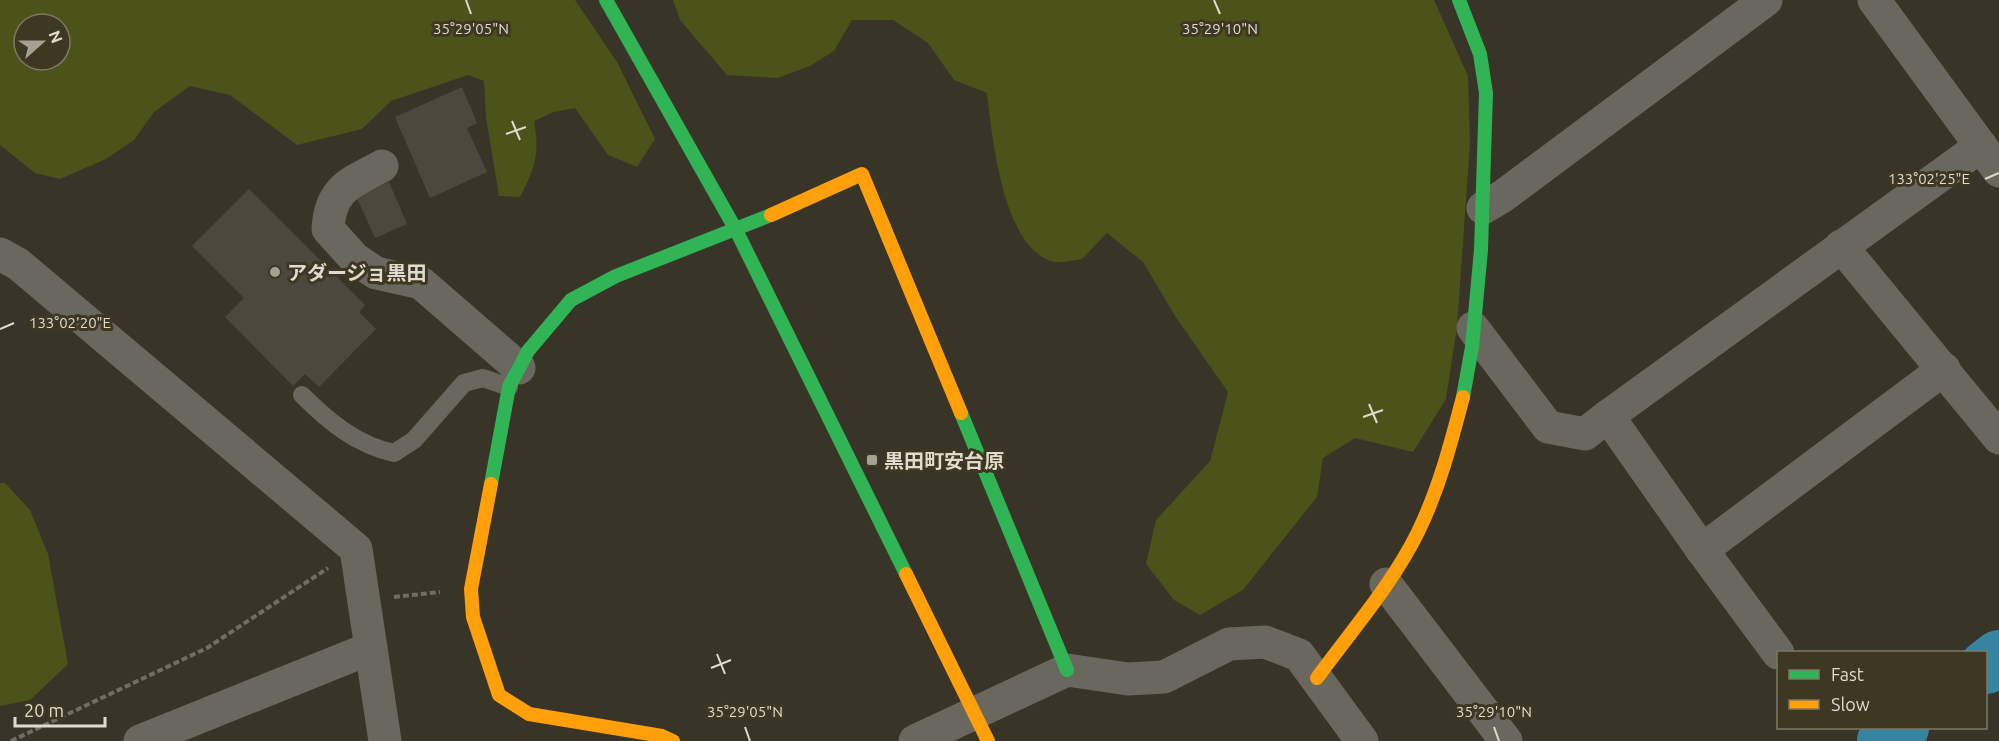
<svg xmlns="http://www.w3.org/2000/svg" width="1999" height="741" viewBox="0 0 1999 741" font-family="Ubuntu,'Noto Sans JP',sans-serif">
<rect width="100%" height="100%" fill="#383428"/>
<g fill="#4b521a" fill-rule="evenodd">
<path d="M 0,0 L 575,0 L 617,62 L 655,139 L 637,167 L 608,155 L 575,108 L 554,112 L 534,121 C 540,153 535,169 520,197 L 499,196 L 486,118 L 484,81 L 468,75 L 391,101 L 362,129 L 297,145 L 230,95 L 190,86 L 154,112 L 134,140 L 106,159 L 60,179 L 35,173 L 0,145 ZM 24,24 L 60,24 L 60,60 L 24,60 Z"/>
<path d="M 673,0 L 1434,0 L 1468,76 L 1470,143 L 1457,327 L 1446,399 L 1413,452 L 1355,438 L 1323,458 L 1317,497 L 1243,590 L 1200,615 L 1174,600 L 1146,564 L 1156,520 L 1210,461 L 1228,392 L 1175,316 L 1143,262 L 1107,233 L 1082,259 C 1074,260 1062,263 1054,262 C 1002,249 992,135 987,93 L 954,80 L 928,43 L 893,20 L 852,20 L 834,51 L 810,66 L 778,78 L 727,75 L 680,20 Z"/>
<polygon points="0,483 5,483 30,510 48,554 68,664 30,700 0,706"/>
</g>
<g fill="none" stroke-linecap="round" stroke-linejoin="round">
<g stroke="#3684a2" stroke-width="54">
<polyline points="1986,667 1999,657"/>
<polyline points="1884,741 1902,728"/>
</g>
</g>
<g fill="#4c483e">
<polygon points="462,87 477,123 467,128 487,172 430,198 395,117"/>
<polygon points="389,182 407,224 375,238 356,196"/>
<polygon points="249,189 365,305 359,312 376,329 319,387 305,374 293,386 225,317 244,298 192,246"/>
</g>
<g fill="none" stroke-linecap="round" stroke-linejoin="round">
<g stroke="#6f6d64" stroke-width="4" stroke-dasharray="6 3" stroke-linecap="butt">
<polyline points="394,597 440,592"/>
<polyline points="11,741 207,648 328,568"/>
</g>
<path stroke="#6a675e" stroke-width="18" d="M 302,395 C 329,422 357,445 394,453 L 414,440 L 464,383 L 483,378 L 509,387"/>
<g stroke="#6a675e" stroke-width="33">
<polyline points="1874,0 1999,171"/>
<path d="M 382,166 C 350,183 330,189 328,229 L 355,259 L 376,273 L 421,283 L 519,368"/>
<polyline points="1483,208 1503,196 1766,0"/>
<polyline points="1841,246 1999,438"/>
<polyline points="0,254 18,264 356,549 385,741"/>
<polyline points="1473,328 1548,427 1585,434 1608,416 1702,550"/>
<polyline points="1608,416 1981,146"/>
<polyline points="1386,584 1506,741"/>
<polyline points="1778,653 1702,550 1944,369"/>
<polyline points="140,741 371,648"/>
<polyline points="915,741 1067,670 1128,679 1164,677 1229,644 1265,642 1299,655 1362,741"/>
</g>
<g stroke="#30b455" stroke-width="14">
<polyline points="606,0 736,230 906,574"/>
<polyline points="1459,0 1480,54 1486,93 1481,250 1472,347 1463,397"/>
<polyline points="961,413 1067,670"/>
<polyline points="491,484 509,387 528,351 571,300 616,276 771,215"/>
</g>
<g stroke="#ff9f0a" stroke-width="14">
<polyline points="771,215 862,174 961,413"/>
<polyline points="491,484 471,589 473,617 499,695 529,714 662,736 673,741"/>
<polyline points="906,574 988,741"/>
<path d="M 1317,678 C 1351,631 1392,585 1418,532 C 1439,489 1451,443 1463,397"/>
</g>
</g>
<path fill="none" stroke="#dfdbce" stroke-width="2" d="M 466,0 L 471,14M 1214,0 L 1220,14M 512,121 L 520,140M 506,134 L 526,127M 1985,179 L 1999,173M 0,329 L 14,323M 1369,404 L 1377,423M 1363,417 L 1383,410M 717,654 L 725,674M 711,668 L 731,660M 745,727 L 750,741M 1494,727 L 1499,741"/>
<g fill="#a5a194" stroke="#3e3722" stroke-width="2">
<circle cx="275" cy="272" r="6"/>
<rect x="866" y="454" width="12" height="12" rx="3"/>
</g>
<g text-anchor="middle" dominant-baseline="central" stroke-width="6" stroke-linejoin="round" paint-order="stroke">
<g font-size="20" font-weight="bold" fill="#dfdbce" stroke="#3e3722" text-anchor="start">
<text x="287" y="272">アダージョ黒田</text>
<text x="884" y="460">黒田町安台原</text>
</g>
</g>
<g font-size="15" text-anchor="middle" fill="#dfdbce" stroke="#3e3722" stroke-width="6" stroke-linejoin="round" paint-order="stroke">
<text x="471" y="34">35°29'05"N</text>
<text x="1220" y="34">35°29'10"N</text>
<text x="1929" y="184">133°02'25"E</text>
<text x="70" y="328">133°02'20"E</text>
<text x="745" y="717">35°29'05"N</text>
<text x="1494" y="717">35°29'10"N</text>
</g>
<rect x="1777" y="651" width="210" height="78" fill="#3e3722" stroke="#7e7967" stroke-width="1.5"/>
<rect x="1789" y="670" width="30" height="9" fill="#30b455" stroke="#7e7967" stroke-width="1.5"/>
<text x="1831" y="681" font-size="18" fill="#dfdbce">Fast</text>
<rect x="1789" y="700" width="30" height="9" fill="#ff9f0a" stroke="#7e7967" stroke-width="1.5"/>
<text x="1831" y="711" font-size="18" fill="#dfdbce">Slow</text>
<g transform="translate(42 42) rotate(69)"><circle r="28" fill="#3e3722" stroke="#7e7967" stroke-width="1.5"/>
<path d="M0-4.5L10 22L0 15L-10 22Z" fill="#a5a194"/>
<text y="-9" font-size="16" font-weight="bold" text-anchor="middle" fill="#dfdbce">N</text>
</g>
<path d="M15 717v9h90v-9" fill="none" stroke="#dfdbce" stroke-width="3"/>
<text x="24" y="717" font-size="18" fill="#dfdbce" stroke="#3e3722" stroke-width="4.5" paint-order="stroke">20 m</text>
</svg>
